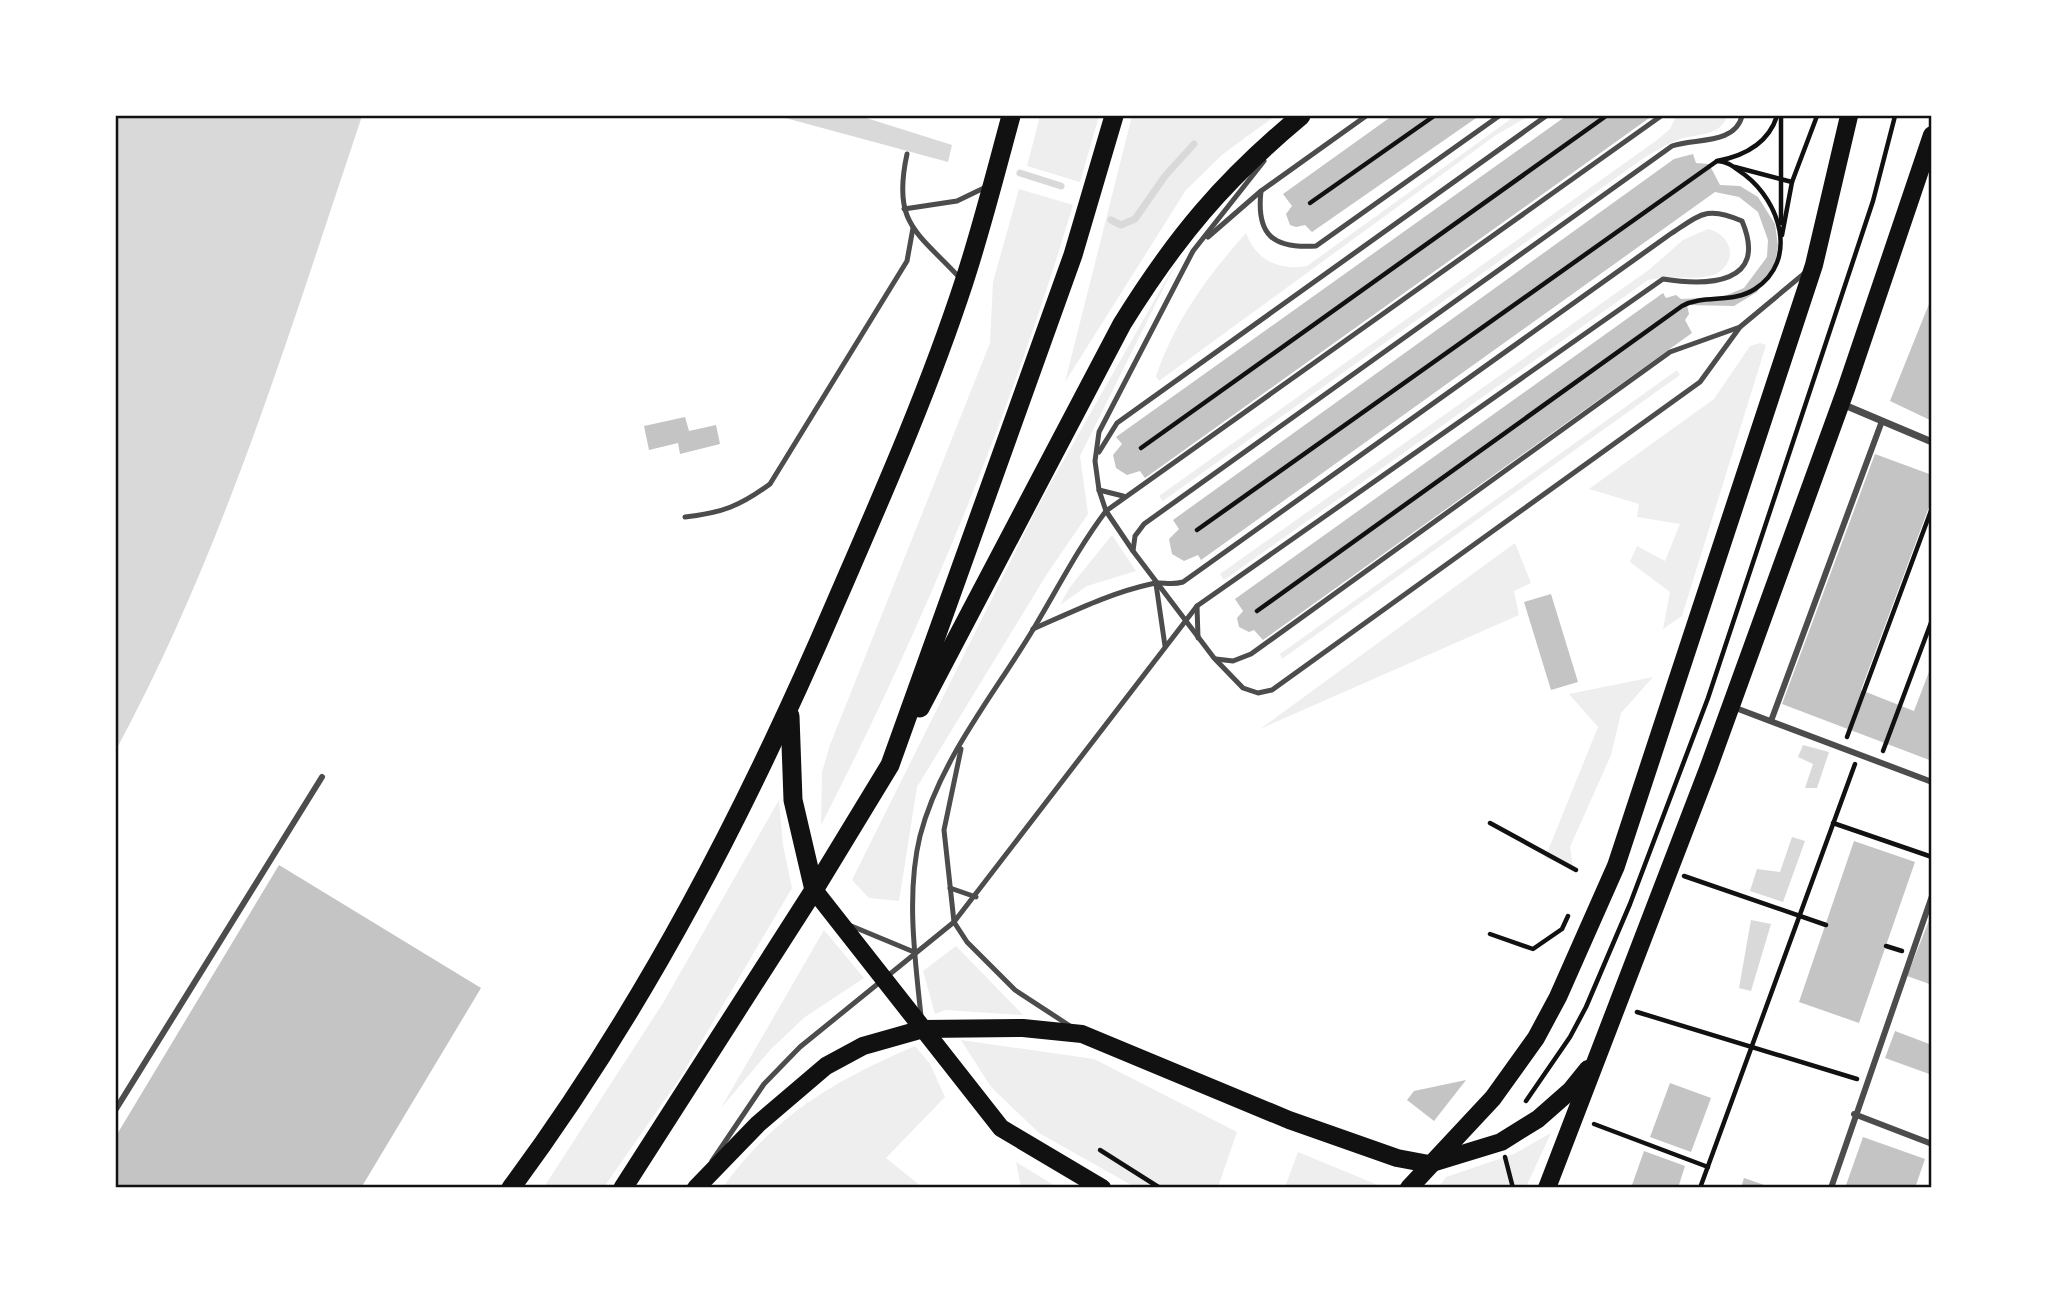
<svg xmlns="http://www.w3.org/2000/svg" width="2047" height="1303" viewBox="0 0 2047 1303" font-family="'Asap Condensed',sans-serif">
<rect width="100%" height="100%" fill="#fff"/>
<g fill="#eee">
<polygon points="1040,116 1099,116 1080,182 1027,166"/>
<polygon points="1132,116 1275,116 1223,154 1186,190 1065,382"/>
<path d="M 1515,116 L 1529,116 L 1496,135 L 1159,381 L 1156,376 C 1176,319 1207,277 1246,233 C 1256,260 1278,271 1307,266 Z"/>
<path d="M 1676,116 L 1727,116 C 1721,138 1692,133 1675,141 C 1663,146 1652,153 1641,160 L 1163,501 L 1159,496 L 1657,140 L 1670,129 Z"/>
<path d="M 1019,189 L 1073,205 C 1009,419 923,627 821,825 L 822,772 L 830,745 L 990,343 L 993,282 Z"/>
<path d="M 1708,229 C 1715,231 1722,234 1726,241 C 1736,255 1726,272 1710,276 C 1692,280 1670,275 1648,280 L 1224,580 L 1220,574 L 1650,269 L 1683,240 Z"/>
<polygon points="1180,255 1080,456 1088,514 1047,574 917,787 899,901 869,898 852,880 1039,504"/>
<polygon points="1760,343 1766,345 1682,616 1663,629 1670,592 1630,562 1637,546 1665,561 1680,524 1637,517 1639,504 1589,489 1714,399 1750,346"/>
<polygon points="1677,370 1680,375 1282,659 1280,654"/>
<polygon points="1112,535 1136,571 1087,586 1060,605 1070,587"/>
<polygon points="1515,543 1531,583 1514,591 1519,615 1260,729"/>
<polygon points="1653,677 1621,713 1611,755 1570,847 1573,867 1545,858 1598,727 1569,694"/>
<polygon points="779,800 783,845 792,888 680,1078 604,1187 544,1187 663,1003"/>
<polygon points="824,930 864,978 805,1017 771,1049 721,1108"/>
<polygon points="956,946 1023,1015 945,1010 935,1014 923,971"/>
<polygon points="961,1040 1094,1059 1237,1132 1218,1187 1135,1187 1039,1133 991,1087"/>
<path d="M 915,1046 L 930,1064 L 945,1097 L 886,1158 L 922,1187 L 723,1187 C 776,1114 834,1081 915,1046 Z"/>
<polygon points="1551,1133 1526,1187 1438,1188 1446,1177 1514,1154"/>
<polygon points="1298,1152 1378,1185 1285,1187"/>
<polygon points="1016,1162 1057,1187 1021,1187"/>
</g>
<g fill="#d9d9d9">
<path d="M 116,116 L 362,116 C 290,330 224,550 116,750 Z"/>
<polygon points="778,116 860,116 952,145 948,162"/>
<polygon points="1803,745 1829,752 1817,788 1805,788 1813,764 1798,757"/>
<polygon points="1792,837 1805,841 1783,902 1750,891 1757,869 1780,872"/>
<polygon points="1751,920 1771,924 1751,991 1739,988"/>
</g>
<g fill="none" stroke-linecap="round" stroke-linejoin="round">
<g stroke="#d9d9d9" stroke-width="7">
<polyline points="1020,173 1061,186"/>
<polyline points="1111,220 1121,225 1135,219 1165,176 1194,144"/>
</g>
</g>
<g fill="#c4c4c4">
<polygon points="1392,116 1479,116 1312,232 1305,225 1296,227 1290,225 1286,214 1292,206 1283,194"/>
<polygon points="1566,116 1652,116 1145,478 1140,471 1127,475 1116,468 1113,455 1122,444 1116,437"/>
<polygon points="1693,154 1696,163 1709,164 1720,185 1740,186 1758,197 1775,224 1778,246 1775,264 1757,292 1734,306 1687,305 1689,314 1685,320 1692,333 1263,640 1254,630 1249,632 1239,627 1237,618 1243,611 1235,599 1663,293 1666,298 1676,295 1681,299 1722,297 1744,288 1767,257 1768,240 1758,212 1739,197 1715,192 1201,560 1198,555 1184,561 1172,554 1169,539 1179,529 1173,520 1674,159"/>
<polygon points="1931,299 1932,299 1932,421 1890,401"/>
<polygon points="685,417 689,431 716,425 720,444 680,454 678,443 649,450 644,426"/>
<polygon points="1875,454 1932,475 1932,508 1929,507 1861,690 1914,711 1932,664 1932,761 1782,704"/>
<polygon points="1551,594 1578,682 1551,690 1524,602"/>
<polygon points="1854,841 1915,862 1859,1023 1799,1002"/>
<polygon points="279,865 481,988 361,1188 116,1188 116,1136"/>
<polygon points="1932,913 1932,985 1907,976"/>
<polygon points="1895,1031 1932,1045 1932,1075 1885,1058"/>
<polygon points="1466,1080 1434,1121 1407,1100 1414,1091"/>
<polygon points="1670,1083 1711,1098 1691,1152 1650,1137"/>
<polygon points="1863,1137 1925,1159 1915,1188 1845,1188"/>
<polygon points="1644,1151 1685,1166 1678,1188 1631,1188"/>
<polygon points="1744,1178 1770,1187 1770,1188 1741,1188"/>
</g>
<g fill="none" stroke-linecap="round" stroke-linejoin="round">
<g stroke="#111" stroke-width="4.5">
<polyline points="1735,167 1792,182"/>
<polyline points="1310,203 1434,116"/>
<polyline points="1781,223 1781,116"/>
<polyline points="1782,235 1792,182 1817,116"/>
<polyline points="1141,448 1606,116"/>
<path d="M 1197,530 L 1717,161 C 1744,156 1768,144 1777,116"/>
<path d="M 1257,611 L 1682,306 C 1705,294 1732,304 1755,289 C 1799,260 1780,202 1745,175 C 1736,169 1728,161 1717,161"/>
<polyline points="1847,737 1932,508"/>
<polyline points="1883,751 1932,620"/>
<polyline points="1490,823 1576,870"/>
<polyline points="1833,823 1932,857"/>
<polyline points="1684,876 1826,925"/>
<polyline points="1490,934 1533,949 1562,929 1568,916"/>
<polyline points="1886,946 1902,951"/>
<polyline points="1637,1012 1857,1079"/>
<polyline points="1526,1101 1570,1037 1586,1007 1630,904 1708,698 1873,201 1895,116"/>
<polyline points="1594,1124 1708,1167"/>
<polyline points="1100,1150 1160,1188"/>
<polyline points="1505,1157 1513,1188"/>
<polyline points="1700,1188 1855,764"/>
</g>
<g stroke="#4c4c4c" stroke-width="5">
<path d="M 907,154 C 892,223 916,231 959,277"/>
<polyline points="1264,161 1193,251 1099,432 1095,461 1099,490 1106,511 1133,551 1214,658 1243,688 1258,693 1272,690 1700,382 1740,327 1806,272"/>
<path d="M 1261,191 C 1256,235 1273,249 1316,246 L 1499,116"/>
<polyline points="904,209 957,201 986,187"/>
<polyline points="1208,237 1261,191 1366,116"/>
<polyline points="1099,452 1117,423 1546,116"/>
<polyline points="1099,490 1123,496"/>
<path d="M 685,517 C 722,513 740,506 770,484 L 907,261 L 913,228"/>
<path d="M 1133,551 L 1135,536 L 1144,524 L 1672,146 C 1694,138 1735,145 1742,116"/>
<polyline points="1156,584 1165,646"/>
<polyline points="1197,606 1198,638"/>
<polyline points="1216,659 1233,661 1251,654 1670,352 1740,327"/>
<polyline points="961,749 944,830 954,922 967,942 1015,990 1070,1026"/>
<polyline points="950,888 976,897"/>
<polyline points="849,925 914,952"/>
<path d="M 921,1016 C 915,959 906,893 920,836 C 940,759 994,695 1034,628 C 1058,588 1078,548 1106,511 L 1661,116"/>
<path d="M 712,1161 L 764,1084 L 800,1047 L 954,922 L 1197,606 L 1663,279 C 1707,286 1769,285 1742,221 C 1706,205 1700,215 1669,235 L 1183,582 C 1170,586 1161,581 1151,584 C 1110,593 1072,612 1033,629"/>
</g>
<g stroke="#4c4c4c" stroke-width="6">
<polyline points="1733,707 1932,782"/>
<polyline points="1771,721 1882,421"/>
<polyline points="116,1109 322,777"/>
<polyline points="1854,1114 1932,1144"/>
<polyline points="1831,1188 1932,896"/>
</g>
<polyline stroke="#4c4c4c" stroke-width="7" points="1842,404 1932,442"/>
<g stroke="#111" stroke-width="18">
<polyline points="814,890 1001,1128 1102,1188"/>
<polyline points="696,1188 758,1124 826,1066 863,1046 923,1029 1023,1028 1082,1034 1289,1120 1397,1158 1429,1164 1501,1142 1538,1119 1571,1090 1588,1069"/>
<polyline points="1409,1188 1493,1098 1536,1038 1558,997 1616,866 1814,265 1849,116"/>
<polyline points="1547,1188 1708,769 1846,389 1932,135"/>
</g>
<g stroke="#111" stroke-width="19">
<path d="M 920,708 L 1122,324 C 1176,237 1223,181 1301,116"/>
<polyline points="790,716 793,800 814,890"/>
<path d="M 511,1188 C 645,1007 747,809 835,604 C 881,498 928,392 964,282 C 982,227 996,171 1011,116"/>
<polyline points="623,1188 814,890 890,765 1073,255 1114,116"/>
</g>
</g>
<rect width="2047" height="1303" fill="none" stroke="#ffffff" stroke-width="234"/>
<rect x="117" y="117" width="1813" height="1069" fill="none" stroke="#111" stroke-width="2.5"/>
</svg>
